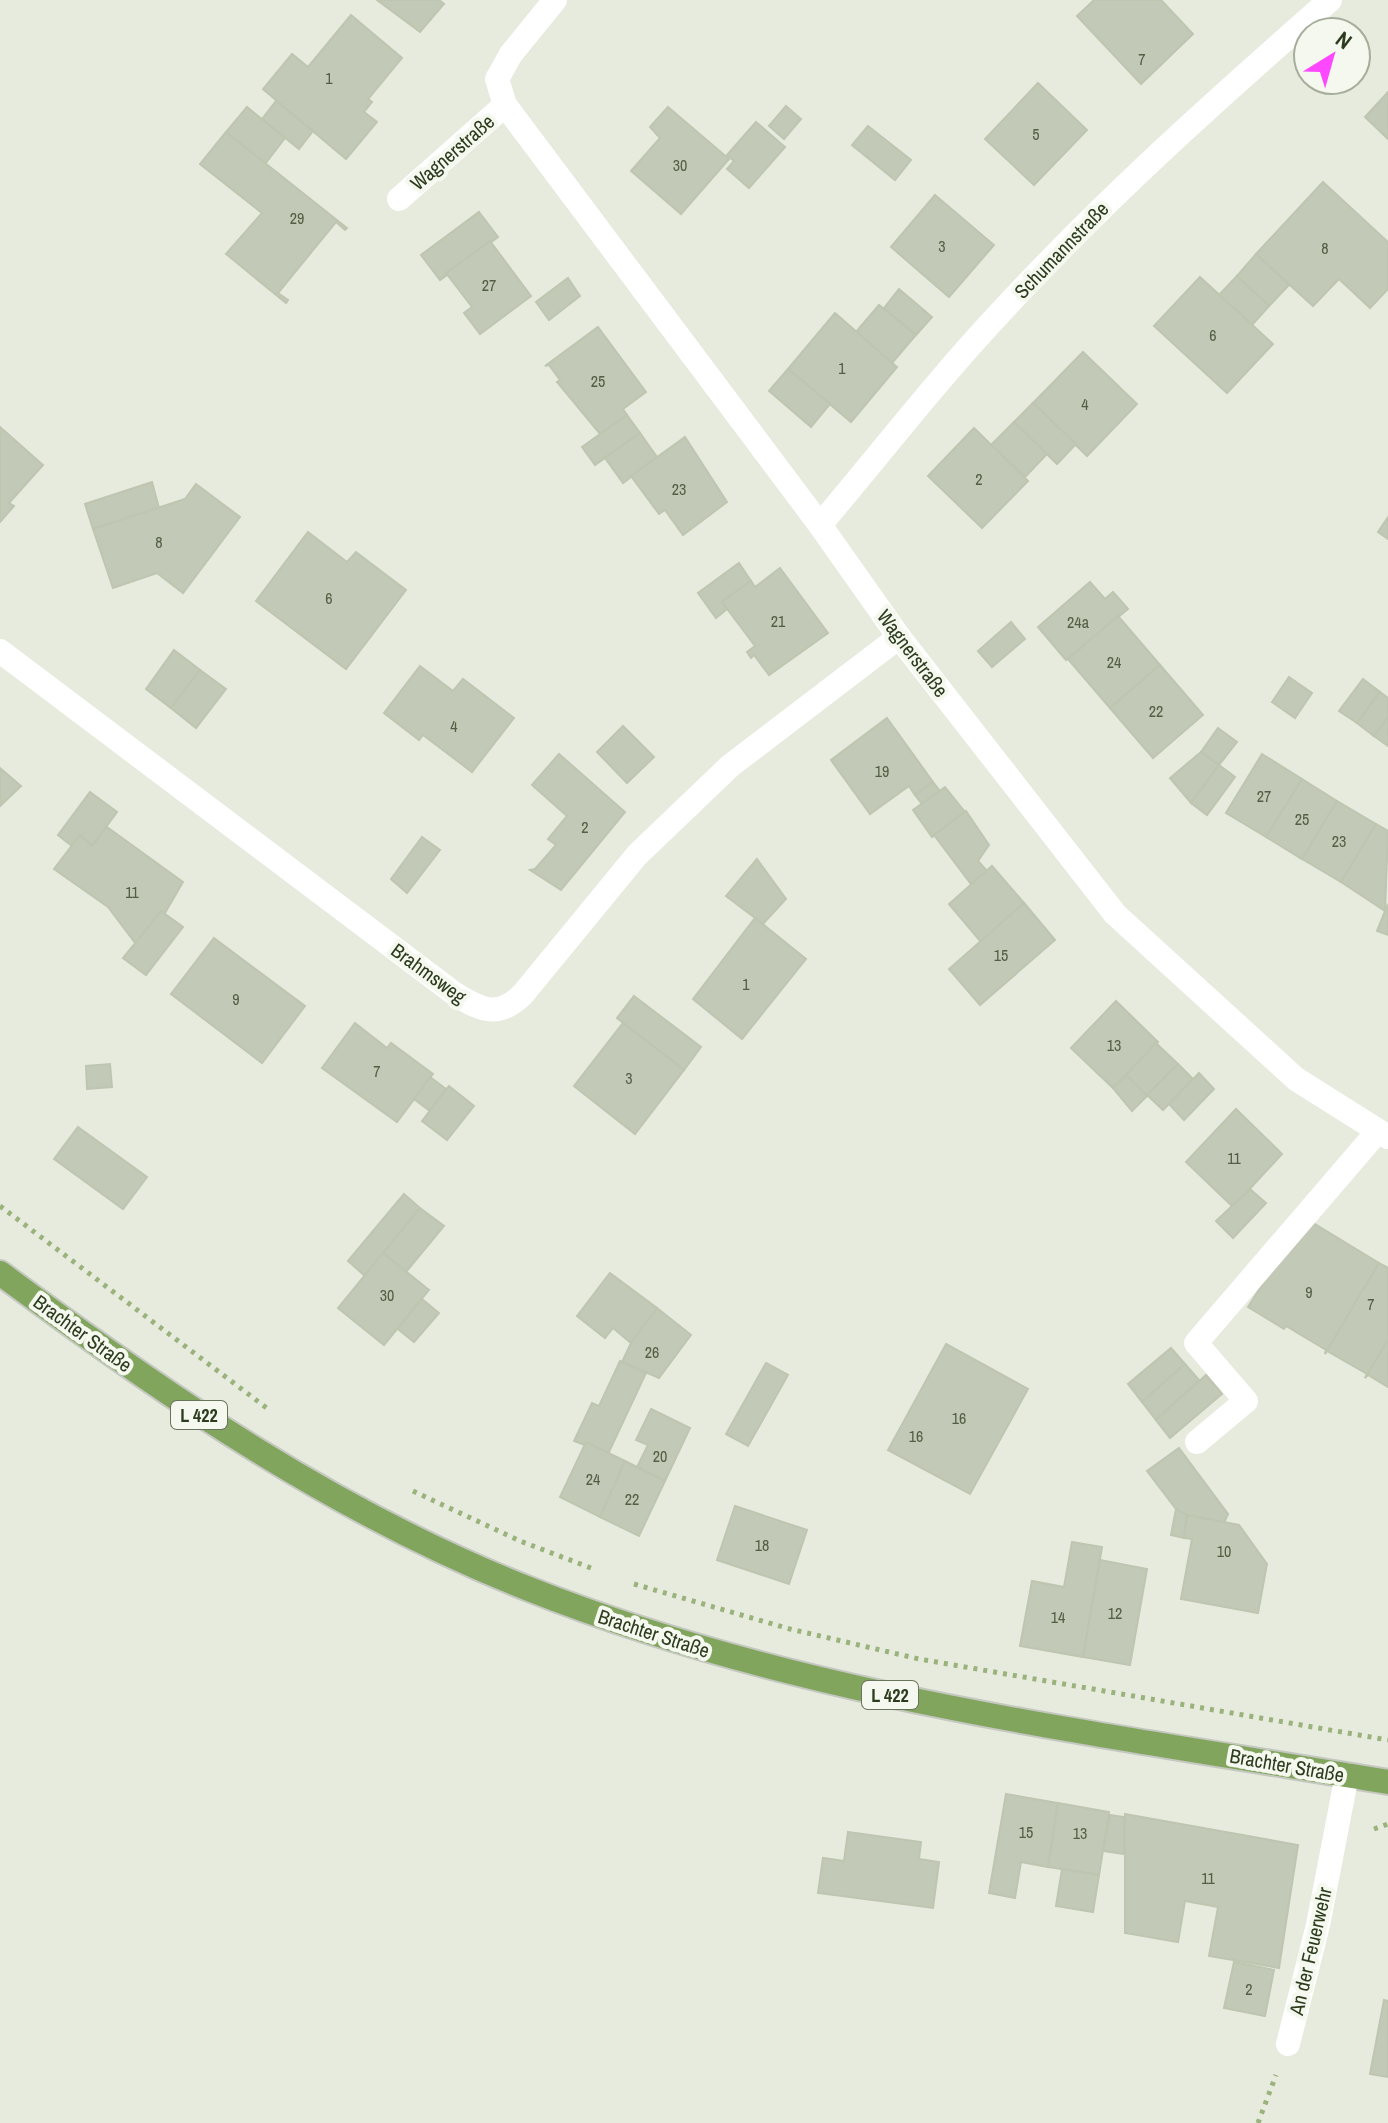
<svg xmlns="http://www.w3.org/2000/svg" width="1388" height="2123" viewBox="0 0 1388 2123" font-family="'Archivo Narrow',sans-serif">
<rect width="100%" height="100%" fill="#e7ebde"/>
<g fill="#c2c9b6" stroke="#bec5b0" stroke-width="2">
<polygon points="377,0 439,0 444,4 420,32"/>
<polygon points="1094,0 1161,0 1193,34 1141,84 1077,16"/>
<polygon points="351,15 402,58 368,99 372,102 364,112 377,122 346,159 263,89 292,54 308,67"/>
<polygon points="1038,83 1087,130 1034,185 985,139"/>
<polygon points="1388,92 1388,139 1365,117"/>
<polygon points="276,101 313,131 299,149 262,119"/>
<polygon points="786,106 801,119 784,139 769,126"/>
<polygon points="247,107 285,138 265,164 226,132"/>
<polygon points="668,107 729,159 681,214 631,171 660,138 650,127"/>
<polygon points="756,122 785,147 749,188 727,169 734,161 727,155"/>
<polygon points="868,126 911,160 895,180 852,145"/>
<polygon points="226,132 347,228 345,230 336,222 278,293 288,300 286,303 226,254 262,213 200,164"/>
<polygon points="1323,182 1388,242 1388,289 1370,308 1339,279 1313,306 1256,254"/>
<polygon points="935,195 994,245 949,297 891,247"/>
<polygon points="479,212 498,237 440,280 421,255"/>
<polygon points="490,241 531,296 480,334 464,313 472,307 446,273"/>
<polygon points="1256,254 1289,285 1269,306 1237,276"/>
<polygon points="1237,276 1269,306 1252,325 1219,295"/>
<polygon points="1200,277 1273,344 1227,393 1154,326"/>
<polygon points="568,278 580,296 549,320 536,302"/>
<polygon points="899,289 932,317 916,335 884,308"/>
<polygon points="879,305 916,335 892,363 856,332"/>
<polygon points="835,313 897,367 851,422 788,369"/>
<polygon points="598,327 646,392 623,409 627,415 600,434 557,382 560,380 549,365 545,366"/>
<polygon points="1083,352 1137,404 1087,456 1033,403"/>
<polygon points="788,369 830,404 811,427 769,391"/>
<polygon points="1033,403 1076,444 1057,464 1014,422"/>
<polygon points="627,415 640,433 595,465 582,447"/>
<polygon points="1014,422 1047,454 1025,477 991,445"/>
<polygon points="0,427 43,465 9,503 14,506 0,522"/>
<polygon points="974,428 1028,481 982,528 928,476"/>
<polygon points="640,433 657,457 623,483 605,458"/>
<polygon points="685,437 727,502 683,535 665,510 659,514 631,476"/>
<polygon points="152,482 159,508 93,529 85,504"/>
<polygon points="196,484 240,517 183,593 157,573 113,588 93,529 185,499"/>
<polygon points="1388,517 1388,539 1378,532"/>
<polygon points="308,532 347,562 356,552 406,590 346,669 256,601"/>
<polygon points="739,563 751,581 722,602 727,609 716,618 698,593"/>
<polygon points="780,568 828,633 769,675 754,655 751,658 747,652 755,646 722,602 751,581 755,587"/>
<polygon points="1090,582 1105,599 1113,592 1128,609 1066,660 1038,627"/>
<polygon points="1118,616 1160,665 1110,708 1068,659"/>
<polygon points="1011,622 1025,639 992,667 978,651"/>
<polygon points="174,650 200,670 171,708 146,689"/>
<polygon points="1160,665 1203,715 1153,758 1110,708"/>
<polygon points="420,666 453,691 463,679 514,718 472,772 423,735 419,740 384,713"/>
<polygon points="200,670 226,689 196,728 171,708"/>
<polygon points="1289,677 1312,693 1295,718 1272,702"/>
<polygon points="1363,679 1380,692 1357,723 1339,711"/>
<polygon points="1380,692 1388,698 1388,717 1374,736 1357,723"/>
<polygon points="1388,717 1388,746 1374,736"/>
<polygon points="887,718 933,782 915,795 909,786 870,814 831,760"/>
<polygon points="623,726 654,757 627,783 597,752"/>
<polygon points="1218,728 1237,742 1219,765 1201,752"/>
<polygon points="1201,752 1219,765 1191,803 1170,778"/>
<polygon points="559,754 625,812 561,890 530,870 535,869 556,845 548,839 567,816 532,785"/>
<polygon points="1262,754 1302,779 1266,837 1226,813"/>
<polygon points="1219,765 1235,777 1207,815 1191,803"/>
<polygon points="0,768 21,786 0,806"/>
<polygon points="1302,779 1337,801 1302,859 1266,837"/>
<polygon points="933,782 940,791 922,804 915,795"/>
<polygon points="945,787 965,812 932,837 913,810"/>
<polygon points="90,792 117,812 92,846 80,835 72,846 58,835"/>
<polygon points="1337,801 1376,824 1341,882 1302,859"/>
<polygon points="966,811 989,845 978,861 987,871 971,884 934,835"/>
<polygon points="1376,824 1388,831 1385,911 1341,882"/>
<polygon points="107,827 183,882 165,913 161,911 136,944 108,907 54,869 80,835 92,846"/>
<polygon points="422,837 440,850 407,893 391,879"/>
<polygon points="757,859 786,899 763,924 726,896"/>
<polygon points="992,866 1024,903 981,942 949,904"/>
<polygon points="1024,903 1055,940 980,1005 949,969"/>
<polygon points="1388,904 1388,935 1377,931"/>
<polygon points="161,911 183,927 146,975 123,958"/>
<polygon points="755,918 806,959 742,1039 693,999"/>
<polygon points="214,938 305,1006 262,1063 171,994"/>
<polygon points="634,996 701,1047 684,1070 617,1018"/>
<polygon points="1116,1001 1158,1042 1113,1088 1071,1048"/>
<polygon points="355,1023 387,1048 391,1043 433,1074 397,1122 322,1068"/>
<polygon points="623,1023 684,1070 635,1134 574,1086"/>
<polygon points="1156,1043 1178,1064 1147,1096 1126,1075"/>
<polygon points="110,1064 112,1087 87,1089 86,1066"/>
<polygon points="1178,1064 1193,1079 1163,1110 1147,1095"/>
<polygon points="1199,1073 1214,1089 1184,1120 1169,1104"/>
<polygon points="1126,1075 1147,1096 1132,1111 1113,1088"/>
<polygon points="430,1077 446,1089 430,1111 414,1099"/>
<polygon points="449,1086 474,1106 447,1140 422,1121"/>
<polygon points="1236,1109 1282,1154 1233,1207 1186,1162"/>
<polygon points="78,1127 147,1177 123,1209 54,1159"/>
<polygon points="1250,1189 1266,1203 1233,1238 1216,1221"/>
<polygon points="404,1194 420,1208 365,1276 348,1261"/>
<polygon points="420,1208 444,1226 406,1272 383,1253"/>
<polygon points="1310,1221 1379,1263 1325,1354 1326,1350 1286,1326 1284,1329 1248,1307 1288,1244 1294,1248"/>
<polygon points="383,1253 429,1290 384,1345 338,1308"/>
<polygon points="1379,1263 1388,1268 1388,1340 1365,1378 1367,1374 1327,1351 1325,1354"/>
<polygon points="610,1273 657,1308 631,1343 613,1328 605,1338 577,1316"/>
<polygon points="422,1299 439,1313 414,1342 398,1329"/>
<polygon points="657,1308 691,1335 659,1378 622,1362 631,1343"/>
<polygon points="1388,1340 1388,1387 1368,1375 1365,1378"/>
<polygon points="946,1344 1028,1389 970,1494 888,1450"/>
<polygon points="1171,1348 1185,1364 1142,1402 1128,1384"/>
<polygon points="620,1361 646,1373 608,1454 574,1441 592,1403 599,1406"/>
<polygon points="766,1363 788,1375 748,1446 726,1434"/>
<polygon points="1185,1364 1199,1380 1156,1420 1142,1402"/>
<polygon points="1206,1375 1222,1394 1170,1438 1156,1420"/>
<polygon points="651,1409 690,1428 665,1481 637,1467 648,1445 636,1440"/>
<polygon points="586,1442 625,1461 600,1517 560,1497"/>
<polygon points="1179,1448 1228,1514 1224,1523 1187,1515 1176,1509 1147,1471"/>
<polygon points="625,1461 665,1481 639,1536 600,1517"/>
<polygon points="735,1506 807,1530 789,1584 717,1560"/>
<polygon points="1176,1509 1187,1515 1184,1538 1171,1535"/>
<polygon points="1187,1515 1239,1525 1267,1564 1258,1613 1181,1599 1192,1539 1184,1538"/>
<polygon points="1072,1542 1102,1547 1083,1657 1020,1646 1032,1581 1064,1587"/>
<polygon points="1100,1560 1147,1569 1130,1665 1083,1657"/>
<polygon points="1006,1794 1058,1803 1048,1867 1021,1862 1015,1898 989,1893"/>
<polygon points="1058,1803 1109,1812 1099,1875 1048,1867"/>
<polygon points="1125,1814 1298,1845 1279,1968 1209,1956 1218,1907 1185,1901 1178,1942 1125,1933"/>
<polygon points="1110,1815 1124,1817 1124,1854 1103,1851"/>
<polygon points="848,1832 921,1842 919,1859 939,1862 933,1908 818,1893 823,1858 844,1861"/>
<polygon points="1062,1869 1099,1875 1093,1912 1056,1906"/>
<polygon points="1234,1962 1274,1970 1265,2016 1224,2008"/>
<polygon points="1384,2000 1388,2001 1388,2077 1370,2074"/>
</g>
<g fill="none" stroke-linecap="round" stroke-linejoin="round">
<g stroke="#c4c8c0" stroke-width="28">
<path id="major" d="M 0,1273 C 166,1396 336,1513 529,1589 C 804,1698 1098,1733 1388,1782"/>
</g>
<g stroke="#9ab27b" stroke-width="5" stroke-dasharray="4 6" stroke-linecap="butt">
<polyline points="0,1206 268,1409"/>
<polyline points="413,1491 520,1541 591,1568"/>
<polyline points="634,1584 790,1629 919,1659 1388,1740"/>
<polyline points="1374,1829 1388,1824"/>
<polyline points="1258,2123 1276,2075"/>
</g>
<g stroke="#fff" stroke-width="24">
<polyline points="555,0 511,54 497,79 505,105 820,525 899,637 1115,914 1296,1079 1388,1137"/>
<polyline points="399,199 505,105"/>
<path d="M 820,525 C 880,454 937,380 1000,313 C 1103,201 1216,100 1330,0"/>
<path d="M 0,651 L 455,994 C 482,1011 499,1018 523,994 L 637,855 L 730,766 L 899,637"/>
<polyline points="1197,1442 1246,1401 1196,1343 1378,1131"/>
<polyline points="1288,2044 1318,1925 1347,1775"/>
</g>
<use href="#major" stroke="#82a55e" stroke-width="24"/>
</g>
<g text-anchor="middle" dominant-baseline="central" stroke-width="8" stroke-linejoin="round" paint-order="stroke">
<g font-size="16" fill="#525f44">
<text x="1142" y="59">7</text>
<text x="329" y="78">1</text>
<text x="1036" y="134">5</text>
<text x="680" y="165">30</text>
<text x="297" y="218">29</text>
<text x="942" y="246">3</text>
<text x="1325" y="248">8</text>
<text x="489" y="285">27</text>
<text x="1213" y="335">6</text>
<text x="842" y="368">1</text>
<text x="598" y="381">25</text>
<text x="1085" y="404">4</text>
<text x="979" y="479">2</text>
<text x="679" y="489">23</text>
<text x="159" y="542">8</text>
<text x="329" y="598">6</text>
<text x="778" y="621">21</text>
<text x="1078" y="622">24a</text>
<text x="1114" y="662">24</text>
<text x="1156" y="711">22</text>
<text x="454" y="726">4</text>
<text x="882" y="771">19</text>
<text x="1264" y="796">27</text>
<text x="1302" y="819">25</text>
<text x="585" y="827">2</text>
<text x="1339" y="841">23</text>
<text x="132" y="892">11</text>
<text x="1001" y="955">15</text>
<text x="746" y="984">1</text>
<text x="236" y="999">9</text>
<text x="1114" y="1045">13</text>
<text x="377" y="1071">7</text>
<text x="629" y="1078">3</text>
<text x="1234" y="1158">11</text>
<text x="1309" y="1292">9</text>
<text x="387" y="1295">30</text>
<text x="1371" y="1304">7</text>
<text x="652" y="1352">26</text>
<text x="959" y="1418">16</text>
<text x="916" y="1436">16</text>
<text x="660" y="1456">20</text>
<text x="593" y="1479">24</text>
<text x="632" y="1499">22</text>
<text x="762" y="1545">18</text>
<text x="1224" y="1551">10</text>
<text x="1115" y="1613">12</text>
<text x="1058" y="1617">14</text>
<text x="1026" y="1832">15</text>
<text x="1080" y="1833">13</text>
<text x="1208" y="1878">11</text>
<text x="1249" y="1989">2</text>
</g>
<g fill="#f5f8ee" stroke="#69745c" stroke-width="2">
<rect x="171" y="1401" width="56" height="28" rx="6"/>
<rect x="862" y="1681" width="56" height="28" rx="6"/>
</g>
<g font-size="18" font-weight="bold" fill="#2d3c1e">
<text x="199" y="1415">L 422</text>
<text x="890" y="1695">L 422</text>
</g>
<g font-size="20" fill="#2d3c1e" stroke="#f5f8ee">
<text transform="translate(452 152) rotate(-41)">Wagnerstraße</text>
<text transform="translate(1061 250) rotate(-46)">Schumannstraße</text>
<text transform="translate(913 653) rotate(53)">Wagnerstraße</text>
<text transform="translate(429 973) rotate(36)">Brahmsweg</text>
<text transform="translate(83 1333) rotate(36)">Brachter Straße</text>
<text transform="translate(654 1633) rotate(18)">Brachter Straße</text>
<text transform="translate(1287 1765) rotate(10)">Brachter Straße</text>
<text transform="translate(1310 1951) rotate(-77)">An der Feuerwehr</text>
</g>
</g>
<g transform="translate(1332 56) rotate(37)"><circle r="38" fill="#f5f8ee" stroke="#a5ad9b" stroke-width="2"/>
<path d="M0-6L14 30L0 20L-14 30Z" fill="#fe48ff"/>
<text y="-12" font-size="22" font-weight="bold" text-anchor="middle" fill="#2d3c1e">N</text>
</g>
</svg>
